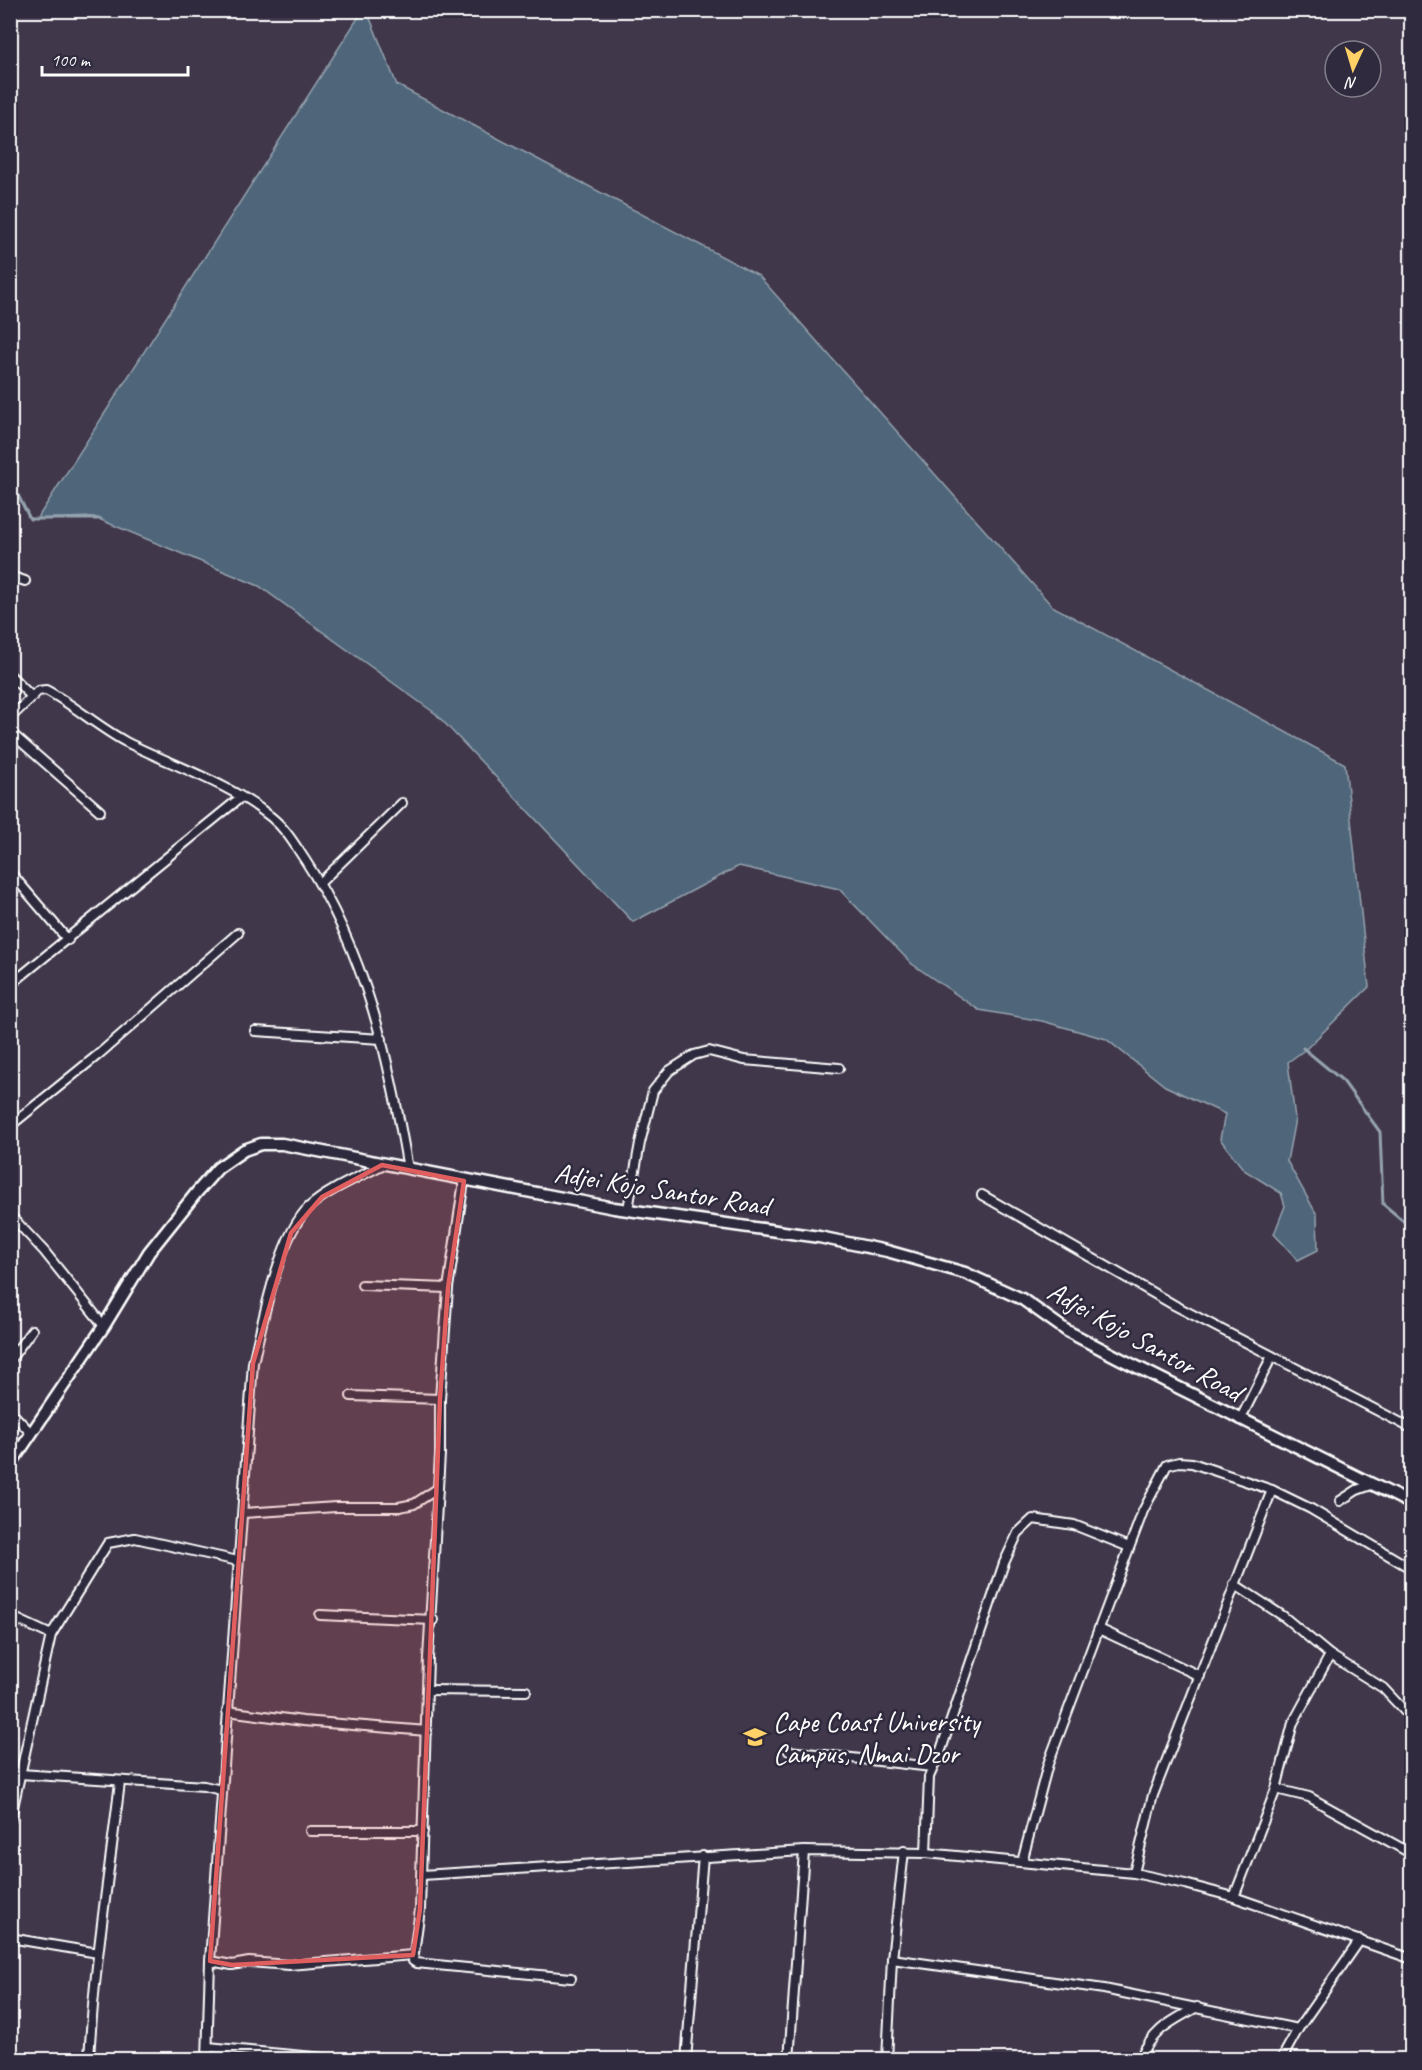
<svg xmlns="http://www.w3.org/2000/svg" width="1422" height="2070" viewBox="0 0 1422 2070" font-family="Caveat,sans-serif">
<rect width="100%" height="100%" fill="#41374b"/>
<filter id="ink" filterUnits="userSpaceOnUse"><feTurbulence type="fractalNoise" baseFrequency=".0167" numOctaves="2"/><feDisplacementMap in="SourceGraphic" scale="12" xChannelSelector="R" yChannelSelector="G"/><feConvolveMatrix kernelMatrix="1 2 1 2 8 2 1 2 1" color-interpolation-filters="sRGB"/></filter>
<g filter="url(#ink)">
<polygon fill="#4f667a" stroke="#95a3af" stroke-width="1.5" points="363,10 367,11 397,85 759,276 1052,606 1345,764 1369,987 1306,1049 1288,1062 1295,1119 1287,1161 1317,1215 1318,1250 1298,1260 1274,1234 1285,1206 1281,1193 1244,1170 1220,1139 1225,1114 1165,1086 1106,1039 1042,1021 979,1010 912,964 839,889 739,866 633,922 436,714 259,586 94,517 37,519"/>
<g fill="none" stroke-linecap="round" stroke-linejoin="round">
<g stroke="#95a3af" stroke-width="3">
<polyline points="10,479 30,519 101,519"/>
<polyline points="1303,1048 1343,1081 1380,1132 1383,1204 1412,1228"/>
</g>
<g stroke="#fff" stroke-width="12">
<g id="street">
<polyline points="10,576 25,581"/>
<polyline points="10,675 31,696"/>
<path d="M 10,718 L 38,691 L 46,690 C 74,705 98,727 126,742 C 174,766 229,783 271,817 C 286,829 295,845 305,860 C 366,953 390,1062 408,1169"/>
<polyline points="10,732 100,811"/>
<polyline points="10,872 68,940"/>
<polyline points="320,883 402,803"/>
<polyline points="10,985 240,798"/>
<polyline points="255,1031 382,1039"/>
<polyline points="10,1126 99,1054 238,933"/>
<polyline points="464,1181 448,1288 440,1399 440,1454 428,1658 420,1909 413,1961 416,1963 571,1978"/>
<polyline points="982,1195 1174,1305 1407,1426"/>
<polyline points="628,1209 640,1143 653,1091 669,1071 694,1055 709,1051 744,1060 839,1068"/>
<polyline points="10,1215 44,1251 104,1326"/>
<polyline points="362,1285 448,1288"/>
<polyline points="10,1360 32,1330"/>
<polyline points="351,1396 440,1399"/>
<polyline points="10,1411 31,1433"/>
<polyline points="1240,1420 1272,1356"/>
<polyline points="1340,1501 1357,1490 1374,1484"/>
<polyline points="243,1513 336,1507 399,1507 414,1504 437,1489"/>
<polyline points="1234,1584 1283,1616 1330,1655 1383,1688 1412,1719"/>
<polyline points="320,1615 433,1620"/>
<polyline points="10,1616 51,1635 10,1821"/>
<polyline points="1099,1629 1200,1676"/>
<polyline points="51,1635 108,1543 135,1538 238,1561"/>
<polyline points="428,1690 526,1691"/>
<polyline points="227,1711 303,1721 427,1731"/>
<polyline points="789,1751 932,1767"/>
<polyline points="20,1774 204,1786 221,1790"/>
<polyline points="1276,1789 1309,1797 1412,1854"/>
<polyline points="310,1831 423,1831"/>
<polyline points="926,1853 929,1777 941,1750 1004,1563 1018,1533 1033,1519 1074,1525 1129,1547"/>
<polyline points="1022,1862 1048,1764 1143,1511 1167,1465 1179,1462 1192,1463 1272,1490 1311,1509 1412,1569"/>
<polyline points="1134,1873 1153,1795 1272,1490"/>
<polyline points="422,1875 804,1851 926,1853 1134,1873 1185,1884 1234,1897 1412,1959"/>
<polyline points="1234,1897 1276,1789 1293,1723 1330,1655"/>
<polyline points="10,1938 98,1953"/>
<polyline points="892,1959 1104,1989 1298,2029"/>
<polyline points="210,1961 232,1965 249,1962 289,1965 413,1955"/>
<polyline points="208,2047 346,2060"/>
<path d="M 89,2060 C 94,1967 109,1875 120,1782"/>
<path d="M 207,2060 L 210,1961 L 253,1363 C 263,1320 279,1236 309,1207 C 329,1189 358,1178 382,1165"/>
<polyline points="686,2060 703,1856"/>
<polyline points="789,2060 804,1851"/>
<polyline points="887,2060 892,1959 904,1851"/>
<path d="M 1139,2060 C 1154,2029 1168,2023 1197,2007"/>
<polyline points="1281,2060 1298,2029 1360,1940"/>
<polyline points="1411,2060 1412,2059"/>
</g>
</g>
<g stroke="#fff" stroke-width="15">
<polyline id="secondary" points="10,1465 104,1326 149,1252 197,1192 218,1168 244,1150 261,1144 282,1144 614,1208 819,1237 887,1251 965,1273 1022,1299 1067,1331 1121,1359 1412,1504"/>
</g>
<use href="#street" stroke="#2f2a3d" stroke-width="8"/>
<use href="#secondary" stroke="#2f2a3d" stroke-width="10"/>
</g>
</g>
<path fill="#e05e5e" fill-opacity="0.2" stroke="#e05e5e" stroke-width="4.5" stroke-linejoin="round" d="M 382,1165 L 464,1181 L 448,1288 L 440,1399 L 420,1909 L 413,1955 L 232,1965 L 210,1961 L 253,1363 L 291,1233 L 322,1197 Z"/>
<defs>
<g id="school-bare" transform="scale(1.8)"><path d="M0-5L7-2L0 1L-7-2ZM-4 1L0 2.5L4 1V4Q0 6-4 4Z" fill="#ffd166" stroke="#2f2a3d" stroke-width="2.5" paint-order="stroke"/></g>
</defs>
<g fill-rule="evenodd">
<use href="#school-bare" x="755" y="1737"/>
</g>
<g text-anchor="middle" dominant-baseline="central" stroke-width="5" stroke-linejoin="round" paint-order="stroke">
<g font-size="28" fill="#fff" stroke="#2f2a3d">
<text transform="translate(662 1189) rotate(9)">Adjei Kojo Santor Road</text>
<text transform="translate(1145 1341) rotate(29)">Adjei Kojo Santor Road</text>
</g>
<g font-size="28" fill="#fff" stroke="#2f2a3d" text-anchor="start">
<text x="773" y="1721">Cape Coast University<tspan x="773" dy="32">Campus, Nmai Dzor</tspan></text>
</g>
</g>
<rect width="1422" height="2070" fill="none" stroke="#2f2a3d" stroke-width="36"/>
<rect x="18" y="18" width="1386" height="2034" fill="none" stroke="#fff" stroke-width="2" filter="url(#ink)"/>
<g transform="translate(1353 69) rotate(184)"><circle r="28" fill="#2f2a3d" stroke="#827f8b" stroke-width="1.5"/>
<path d="M0-4.5L10 22L0 15L-10 22Z" fill="#ffd166"/>
<text y="-9" font-size="16" font-weight="bold" text-anchor="middle" fill="#ffffff">N</text>
</g>
<path d="M42 66v9h146v-9" fill="none" stroke="#ffffff" stroke-width="3"/>
<text x="51" y="66" font-size="18" fill="#ffffff" stroke="#2f2a3d" stroke-width="4.5" paint-order="stroke">100 m</text>
</svg>
